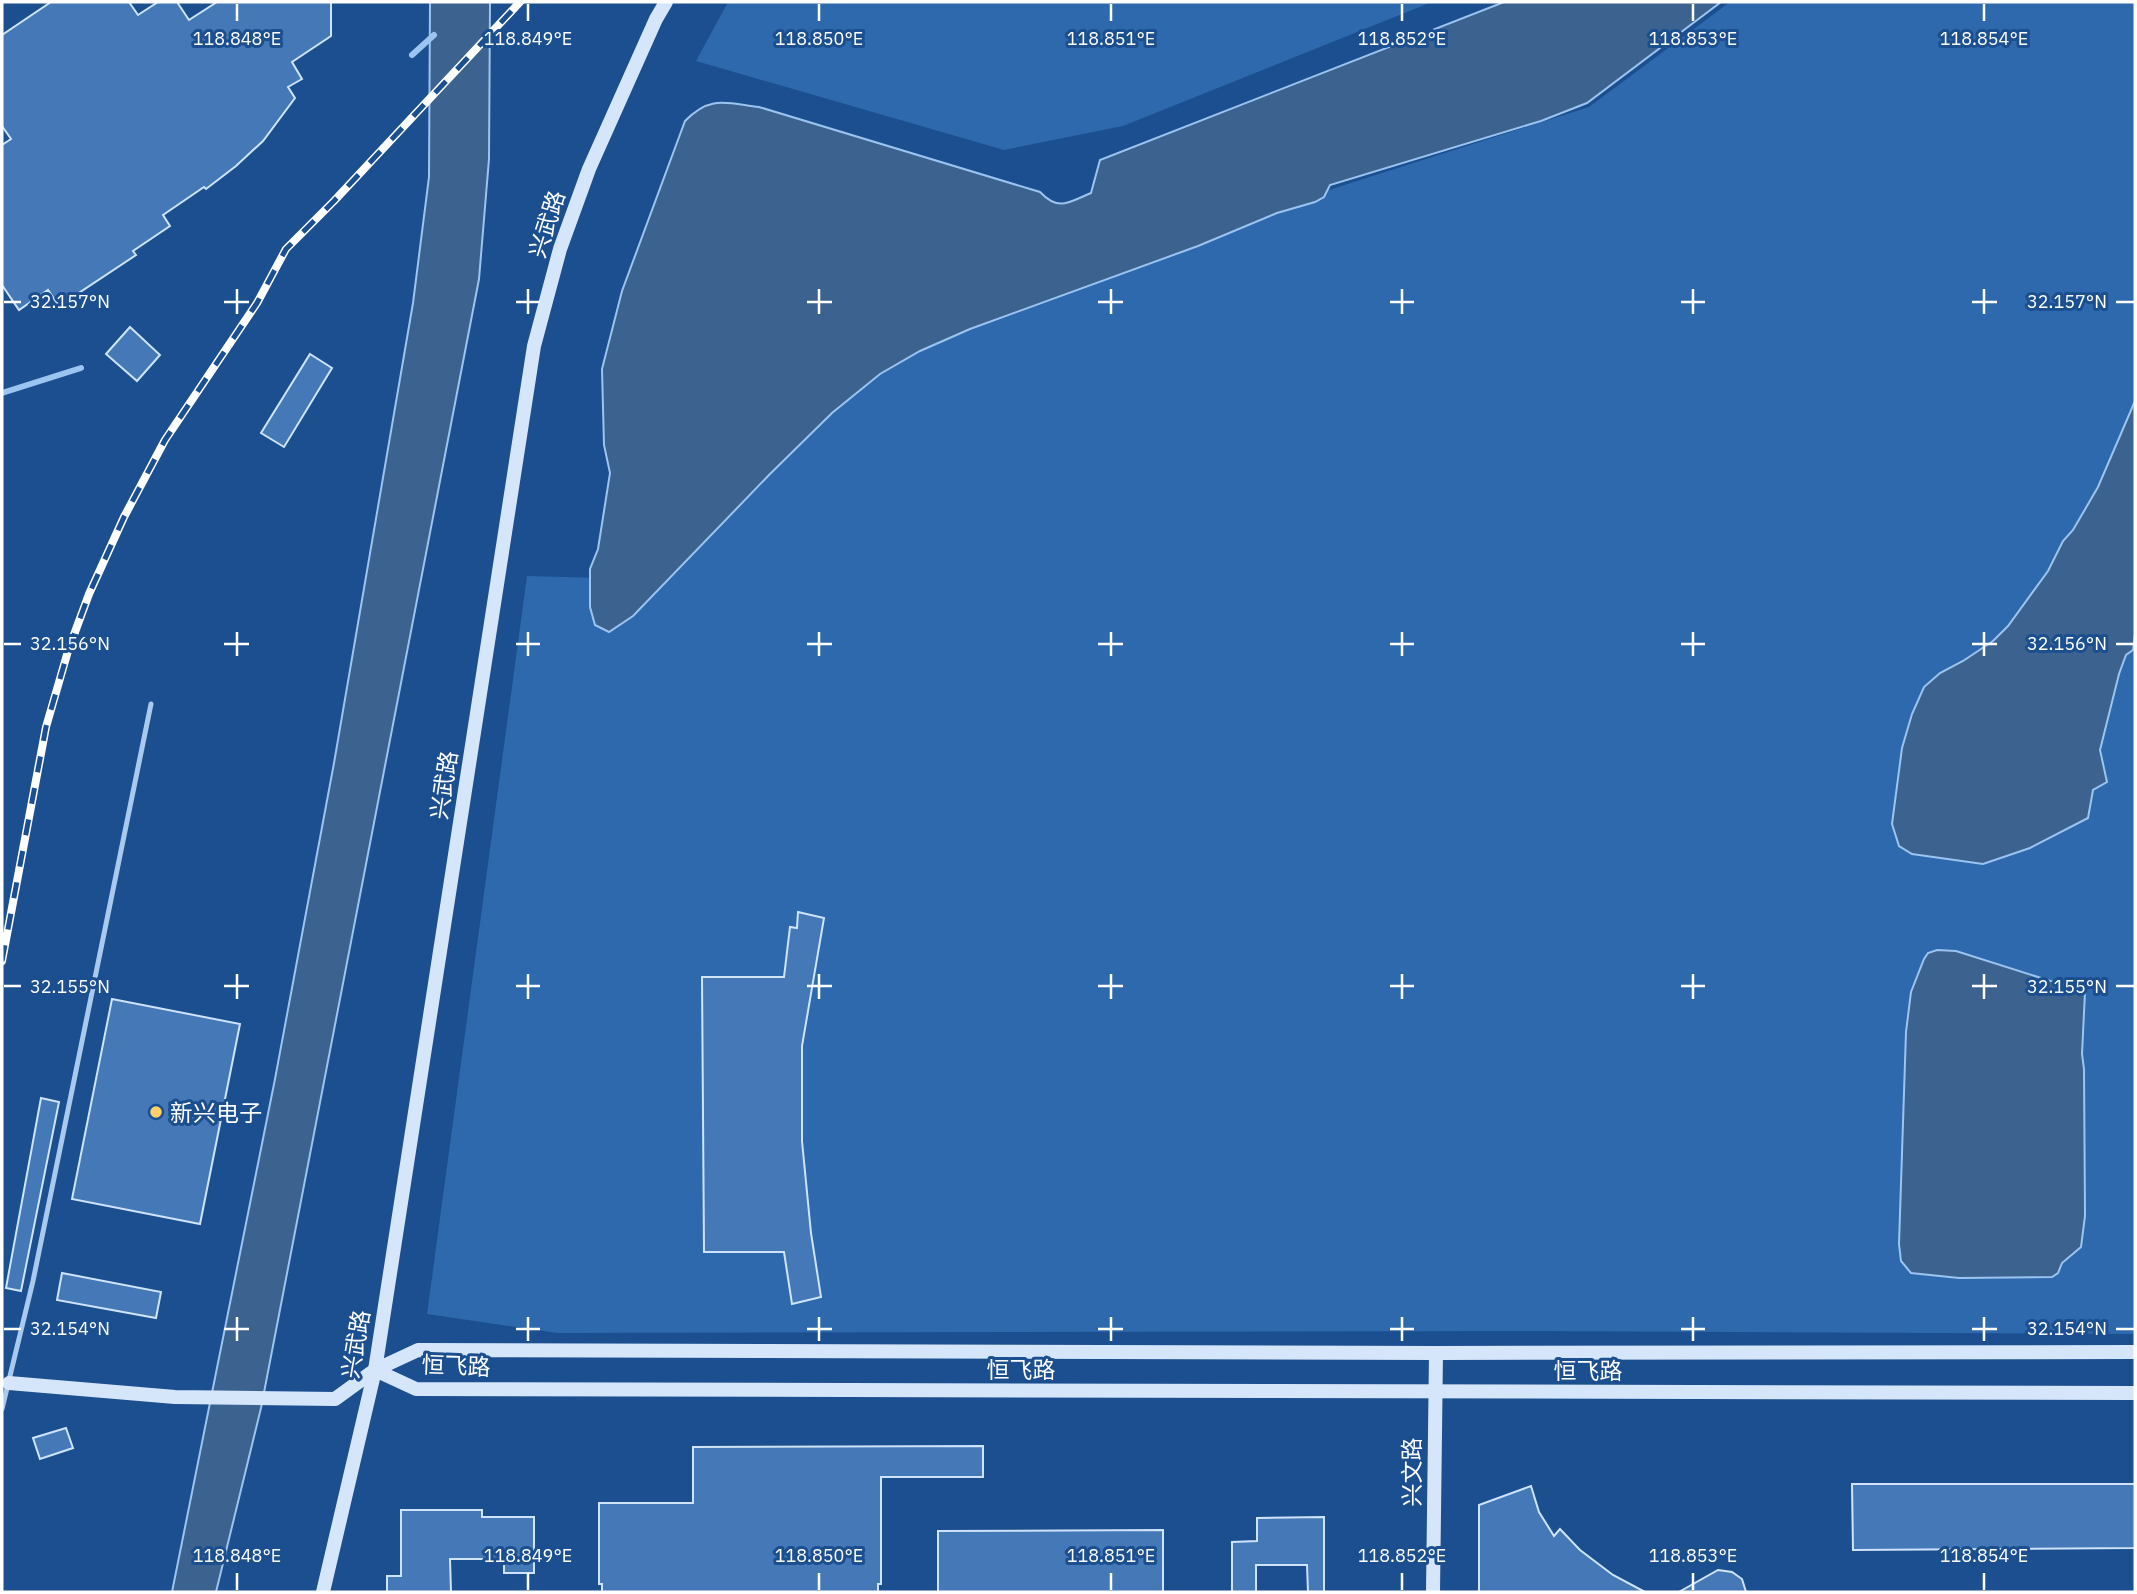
<svg xmlns="http://www.w3.org/2000/svg" width="2137" height="1594" viewBox="0 0 2137 1594" font-family="'IBM Plex Sans','Noto Sans SC',sans-serif">
<rect width="100%" height="100%" fill="#1b4f8f"/>
<g fill="#2e69ad">
<polygon points="728,2 1432,2 1123,126 1004,150 696,61"/>
<polygon points="1730,2 2135,2 2135,1334 1531,1331 557,1333 427,1314 527,576 637,579 801,405 972,304 1589,107"/>
</g>
<g fill="#3c6290" stroke="#9cc4f0" stroke-width="2">
<polygon points="430,2 490,2 489,159 479,279 261,1408 216,1592 172,1592 275,1079 334,763 413,303 429,177"/>
<path d="M 1504,2 L 1721,2 L 1587,103 L 1541,121 L 1330,185 L 1324,197 L 1315,202 L 1277,213 L 1198,246 L 970,329 L 920,351 L 880,374 L 832,413 L 769,475 L 633,616 L 609,632 L 595,625 L 590,607 L 590,569 L 598,549 L 610,473 L 604,445 L 602,369 L 622,291 L 685,121 C 710,95 726,103 759,107 L 1040,192 C 1059,212 1069,202 1091,193 L 1100,160 Z"/>
<polygon points="2135,401 2135,633 2133,650 2126,655 2119,674 2100,750 2107,782 2093,790 2088,818 2030,848 1983,864 1912,854 1899,846 1892,824 1902,748 1912,714 1924,687 1940,673 1963,661 1993,641 2008,626 2048,571 2063,541 2073,530 2098,487"/>
<polygon points="1937,950 1956,951 2085,992 2082,1054 2084,1069 2085,1216 2081,1247 2062,1263 2058,1273 2052,1277 1959,1278 1911,1273 1901,1261 1899,1244 1906,1032 1911,992 1924,959 1928,953"/>
</g>
<g fill="none" stroke-linecap="round" stroke-linejoin="round">
<g stroke="#9cc4f0" stroke-width="6">
<polyline points="412,55 434,35"/>
<polyline points="2,393 81,368"/>
</g>
</g>
<g fill="#4478b7" stroke="#cfe3fa" stroke-width="2">
<polygon points="51,2 129,2 138,15 158,2 177,2 189,20 217,2 331,2 331,36 292,62 302,79 288,87 295,98 263,141 236,166 206,189 204,187 163,215 170,226 133,251 136,255 59,306 48,290 19,310 2,285 2,145 11,139 2,126 2,35"/>
<polygon points="130,327 160,355 137,381 106,354"/>
<polygon points="310,354 332,368 284,447 261,433"/>
<polygon points="798,912 824,918 802,1046 802,1141 811,1233 821,1297 792,1304 784,1252 704,1252 702,977 784,977 790,927 797,928"/>
<polygon points="112,999 240,1024 200,1224 72,1199"/>
<polygon points="41,1098 59,1102 21,1291 6,1288"/>
<polygon points="62,1273 161,1292 156,1318 57,1300"/>
<polygon points="66,1428 73,1448 40,1459 33,1438"/>
<polygon points="983,1446 983,1477 881,1477 881,1584 878,1584 878,1592 602,1592 602,1584 599,1584 599,1503 693,1503 693,1447"/>
<polygon points="1852,1484 2135,1484 2135,1548 1853,1550"/>
<polygon points="1531,1486 1539,1512 1554,1536 1560,1529 1580,1550 1613,1575 1645,1592 1479,1592 1479,1505"/>
<polygon points="401,1510 482,1510 482,1517 534,1517 534,1573 504,1573 504,1559 450,1559 451,1592 387,1592 387,1576 401,1576"/>
<polygon points="1324,1517 1324,1592 1308,1592 1307,1565 1256,1565 1256,1592 1232,1592 1232,1542 1257,1541 1257,1518"/>
<polygon points="1163,1530 1163,1592 938,1592 938,1531"/>
<polygon points="1718,1570 1732,1572 1742,1579 1746,1592 1679,1592"/>
</g>
<g fill="none" stroke-linecap="round" stroke-linejoin="round">
<polyline stroke="#a9c9ee" stroke-width="5" points="2,1409 33,1281 151,704"/>
<g stroke="#d6e6fa" stroke-width="14">
<polyline points="375,1370 416,1389 2135,1393"/>
<polyline points="9,1383 175,1397 335,1399 375,1370 418,1350 1436,1353 2135,1352"/>
<polyline points="323,1592 375,1370 534,346 560,249 589,169 656,19 666,2"/>
<polyline points="1433,1592 1436,1353"/>
</g>
<g stroke="#fff" stroke-width="8">
<polyline id="rail" points="2,961 46,727 68,651 89,594 124,517 165,440 257,303 286,249 334,201 520,2"/>
</g>
<use href="#rail" stroke="#1b4f8f" stroke-width="5" stroke-dasharray="16" stroke-linecap="butt"/>
</g>
<path fill="none" stroke="#fff" stroke-width="2.5" d="M 237,4 L 237,21M 528,4 L 528,21M 819,4 L 819,21M 1111,4 L 1111,21M 1402,4 L 1402,21M 1693,4 L 1693,21M 1984,4 L 1984,21M 237,289 L 237,314M 528,289 L 528,314M 819,289 L 819,314M 1111,289 L 1111,314M 1402,289 L 1402,314M 1693,289 L 1693,314M 1984,289 L 1984,314M 4,302 L 21,302M 224,302 L 249,302M 516,302 L 540,302M 807,302 L 832,302M 1098,302 L 1123,302M 1390,302 L 1414,302M 1681,302 L 1705,302M 1972,302 L 1997,302M 2116,302 L 2134,302M 237,632 L 237,656M 528,632 L 528,656M 819,632 L 819,656M 1111,632 L 1111,656M 1402,632 L 1402,656M 1693,632 L 1693,656M 1984,632 L 1984,656M 4,644 L 21,644M 224,644 L 249,644M 516,644 L 540,644M 807,644 L 832,644M 1098,644 L 1123,644M 1390,644 L 1414,644M 1681,644 L 1705,644M 1972,644 L 1997,644M 2116,644 L 2134,644M 237,974 L 237,999M 528,974 L 528,999M 819,974 L 819,999M 1111,974 L 1111,999M 1402,974 L 1402,999M 1693,974 L 1693,999M 1984,974 L 1984,999M 4,986 L 21,986M 224,986 L 249,986M 516,986 L 540,986M 807,986 L 832,986M 1098,986 L 1123,986M 1390,986 L 1414,986M 1681,986 L 1705,986M 1972,986 L 1997,986M 2116,986 L 2134,986M 237,1317 L 237,1341M 528,1317 L 528,1341M 819,1317 L 819,1341M 1111,1317 L 1111,1341M 1402,1317 L 1402,1341M 1693,1317 L 1693,1341M 1984,1317 L 1984,1341M 4,1329 L 21,1329M 224,1329 L 249,1329M 516,1329 L 540,1329M 807,1329 L 832,1329M 1098,1329 L 1123,1329M 1390,1329 L 1414,1329M 1681,1329 L 1705,1329M 1972,1329 L 1997,1329M 2116,1329 L 2134,1329M 237,1573 L 237,1590M 528,1573 L 528,1590M 819,1573 L 819,1590M 1111,1573 L 1111,1590M 1402,1573 L 1402,1590M 1693,1573 L 1693,1590M 1984,1573 L 1984,1590"/>
<circle fill="#ffd166" stroke="#1b4f8f" stroke-width="2.5" cx="156" cy="1112" r="7"/>
<g text-anchor="middle" dominant-baseline="central" stroke-width="6" stroke-linejoin="round" paint-order="stroke">
<g font-size="23" fill="#fff" stroke="#1b4f8f">
<text transform="translate(546 224) rotate(-72)">兴武路</text>
<text transform="translate(443 785) rotate(-81)">兴武路</text>
<text transform="translate(355 1344) rotate(-80)">兴武路</text>
<text transform="translate(456 1365) rotate(2)">恒飞路</text>
<text x="1021" y="1369">恒飞路</text>
<text x="1588" y="1370">恒飞路</text>
<text transform="translate(1411 1472) rotate(-90)">兴文路</text>
</g>
<g font-size="23" fill="#fff" stroke="#1b4f8f" text-anchor="start">
<text x="170" y="1112">新兴电子</text>
</g>
</g>
<g font-size="18" text-anchor="middle" fill="#fff" stroke="#1b4f8f" stroke-width="6" stroke-linejoin="round" paint-order="stroke">
<text x="237" y="45">118.848°E</text>
<text x="528" y="45">118.849°E</text>
<text x="819" y="45">118.850°E</text>
<text x="1111" y="45">118.851°E</text>
<text x="1402" y="45">118.852°E</text>
<text x="1693" y="45">118.853°E</text>
<text x="1984" y="45">118.854°E</text>
<text x="70" y="308">32.157°N</text>
<text x="2067" y="308">32.157°N</text>
<text x="70" y="650">32.156°N</text>
<text x="2067" y="650">32.156°N</text>
<text x="70" y="993">32.155°N</text>
<text x="2067" y="993">32.155°N</text>
<text x="70" y="1335">32.154°N</text>
<text x="2067" y="1335">32.154°N</text>
<text x="237" y="1562">118.848°E</text>
<text x="528" y="1562">118.849°E</text>
<text x="819" y="1562">118.850°E</text>
<text x="1111" y="1562">118.851°E</text>
<text x="1402" y="1562">118.852°E</text>
<text x="1693" y="1562">118.853°E</text>
<text x="1984" y="1562">118.854°E</text>
</g>
<rect width="2137" height="1594" fill="none" stroke="#ffffff" stroke-width="7"/>
</svg>
